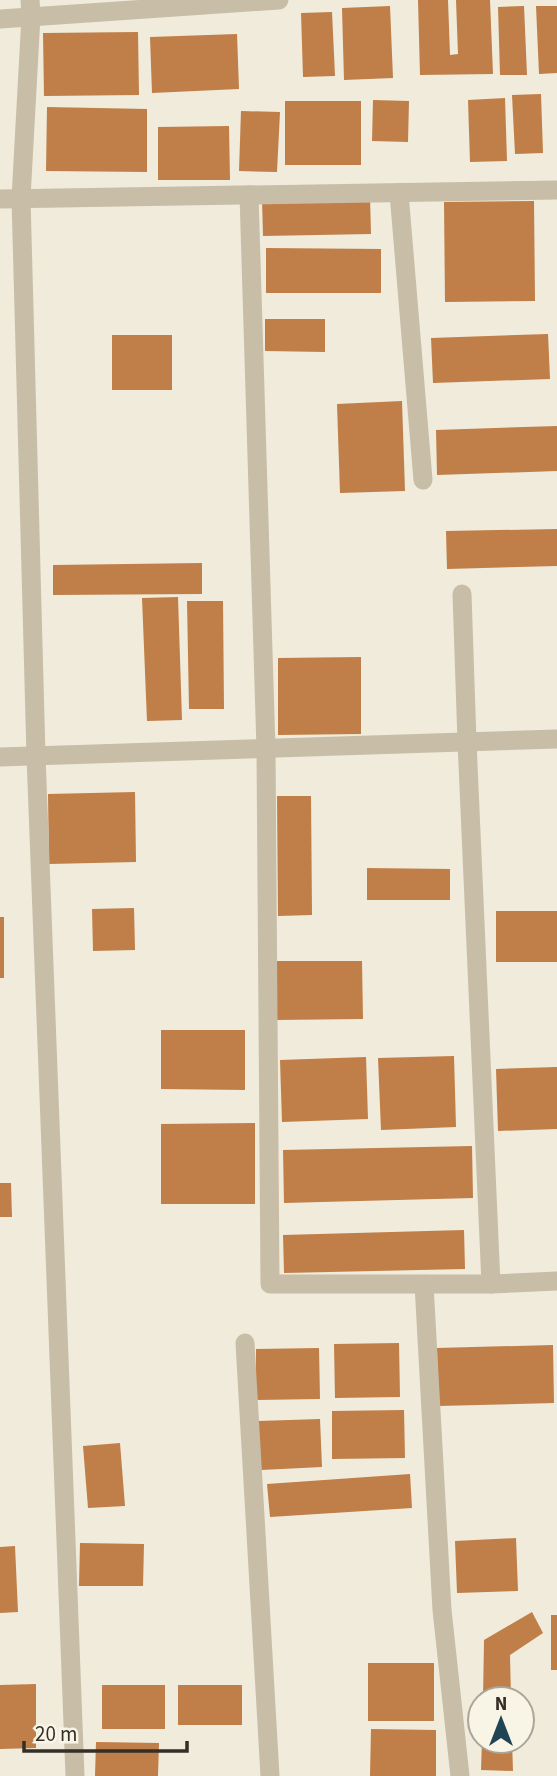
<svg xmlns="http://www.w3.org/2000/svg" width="557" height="1776" viewBox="0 0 557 1776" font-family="'Source Sans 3',sans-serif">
<rect width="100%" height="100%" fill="#f0ebda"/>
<g fill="#c07e48">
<polygon points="418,0 448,0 450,55 458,54 456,0 490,0 493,74 420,75"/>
<polygon points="390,6 393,78 344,80 342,8"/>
<polygon points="524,6 527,75 500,75 498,7"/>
<polygon points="536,6 557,6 557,73 539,74"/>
<polygon points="332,12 335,76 303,77 301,13"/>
<polygon points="138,32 139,95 44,96 43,33"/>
<polygon points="237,34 239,89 152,93 150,37"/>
<polygon points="541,94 543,153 515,154 512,95"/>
<polygon points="505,98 507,161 470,162 468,100"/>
<polygon points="373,100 409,101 408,142 372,141"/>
<rect x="285" y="101" width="76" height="64"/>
<polygon points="47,107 147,109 147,172 46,171"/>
<polygon points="241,111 280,112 277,172 239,171"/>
<polygon points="229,126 230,180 158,180 158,127"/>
<polygon points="370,197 371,234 263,236 262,199"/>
<polygon points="534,201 535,301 445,302 444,202"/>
<polygon points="266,248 381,249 381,293 266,293"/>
<polygon points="265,319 325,319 325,352 265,351"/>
<polygon points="548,334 550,379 433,383 431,338"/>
<rect x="112" y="335" width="60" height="55"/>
<polygon points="402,401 405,491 340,493 337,404"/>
<polygon points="557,426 557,471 437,475 436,430"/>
<polygon points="557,529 557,566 447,569 446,531"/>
<polygon points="202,563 202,594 53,595 53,565"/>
<polygon points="178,597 182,720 147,721 142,598"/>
<polygon points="187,601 223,601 224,709 189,709"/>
<polygon points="361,657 361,734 278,735 278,658"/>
<polygon points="135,792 136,862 49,864 48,794"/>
<polygon points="277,796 311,796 312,915 278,916"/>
<polygon points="367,868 450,869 450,900 367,900"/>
<polygon points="134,908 135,950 93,951 92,909"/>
<rect x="496" y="911" width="61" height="51"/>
<rect x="0" y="917" width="4" height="61"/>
<polygon points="275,961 362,961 363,1019 276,1020"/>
<polygon points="161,1030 245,1030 245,1090 161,1089"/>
<polygon points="454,1056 456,1127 381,1130 378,1058"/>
<polygon points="366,1057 368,1119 282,1122 280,1060"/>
<polygon points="557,1067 557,1129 498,1131 496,1069"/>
<polygon points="255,1123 255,1204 161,1204 161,1124"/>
<polygon points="472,1146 473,1198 284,1203 283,1150"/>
<polygon points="0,1183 11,1183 12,1217 0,1217"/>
<polygon points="464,1230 465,1269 284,1273 283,1235"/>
<polygon points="399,1343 400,1397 335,1398 334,1344"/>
<polygon points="553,1345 554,1403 438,1406 437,1348"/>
<polygon points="319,1348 320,1399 256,1400 256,1349"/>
<polygon points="404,1410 405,1458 332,1459 332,1411"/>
<polygon points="320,1419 322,1467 261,1470 258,1421"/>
<polygon points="120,1443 125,1506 88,1508 83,1446"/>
<polygon points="410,1474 412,1508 270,1517 267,1484"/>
<polygon points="516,1538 518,1591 457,1593 455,1541"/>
<polygon points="80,1543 144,1544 143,1586 79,1586"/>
<polygon points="15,1546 18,1612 0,1613 0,1547"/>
<polygon points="532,1612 543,1633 510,1655 511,1699 483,1699 484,1640"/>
<rect x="551" y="1615" width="6" height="55"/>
<rect x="368" y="1663" width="66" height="58"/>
<polygon points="36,1684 36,1748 0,1749 0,1685"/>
<rect x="102" y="1685" width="63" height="44"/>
<rect x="178" y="1685" width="64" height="40"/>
<polygon points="371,1729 436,1730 436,1776 370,1776"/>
<polygon points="482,1741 512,1741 513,1771 481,1770"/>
<polygon points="96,1742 159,1743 158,1776 95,1776"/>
</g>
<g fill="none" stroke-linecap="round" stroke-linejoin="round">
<g stroke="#c8bda7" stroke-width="19">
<polyline points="30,0 31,16 21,198 36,756 75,1776"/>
<polyline points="0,19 279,0"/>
<polyline points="399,193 423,480"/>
<polyline points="249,195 266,749 270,1284 424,1284 442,1610 460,1776"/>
<polyline points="0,199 557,190"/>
<polyline points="462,594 467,742 491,1284"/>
<polyline points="0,757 557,739"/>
<polyline points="424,1284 491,1284 557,1281"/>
<polyline points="245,1343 270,1776"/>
</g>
</g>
<g transform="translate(501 1720)"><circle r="33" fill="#f8f4e6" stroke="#aaa59a" stroke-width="2"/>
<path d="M0-5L12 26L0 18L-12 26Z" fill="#1f4554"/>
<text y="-10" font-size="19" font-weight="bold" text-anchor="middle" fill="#342e27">N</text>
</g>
<path d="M24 1741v10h163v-10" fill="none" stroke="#342e27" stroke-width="3.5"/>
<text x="35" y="1741" font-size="21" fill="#342e27" stroke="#f8f4e6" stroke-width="5" paint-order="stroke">20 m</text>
</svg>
